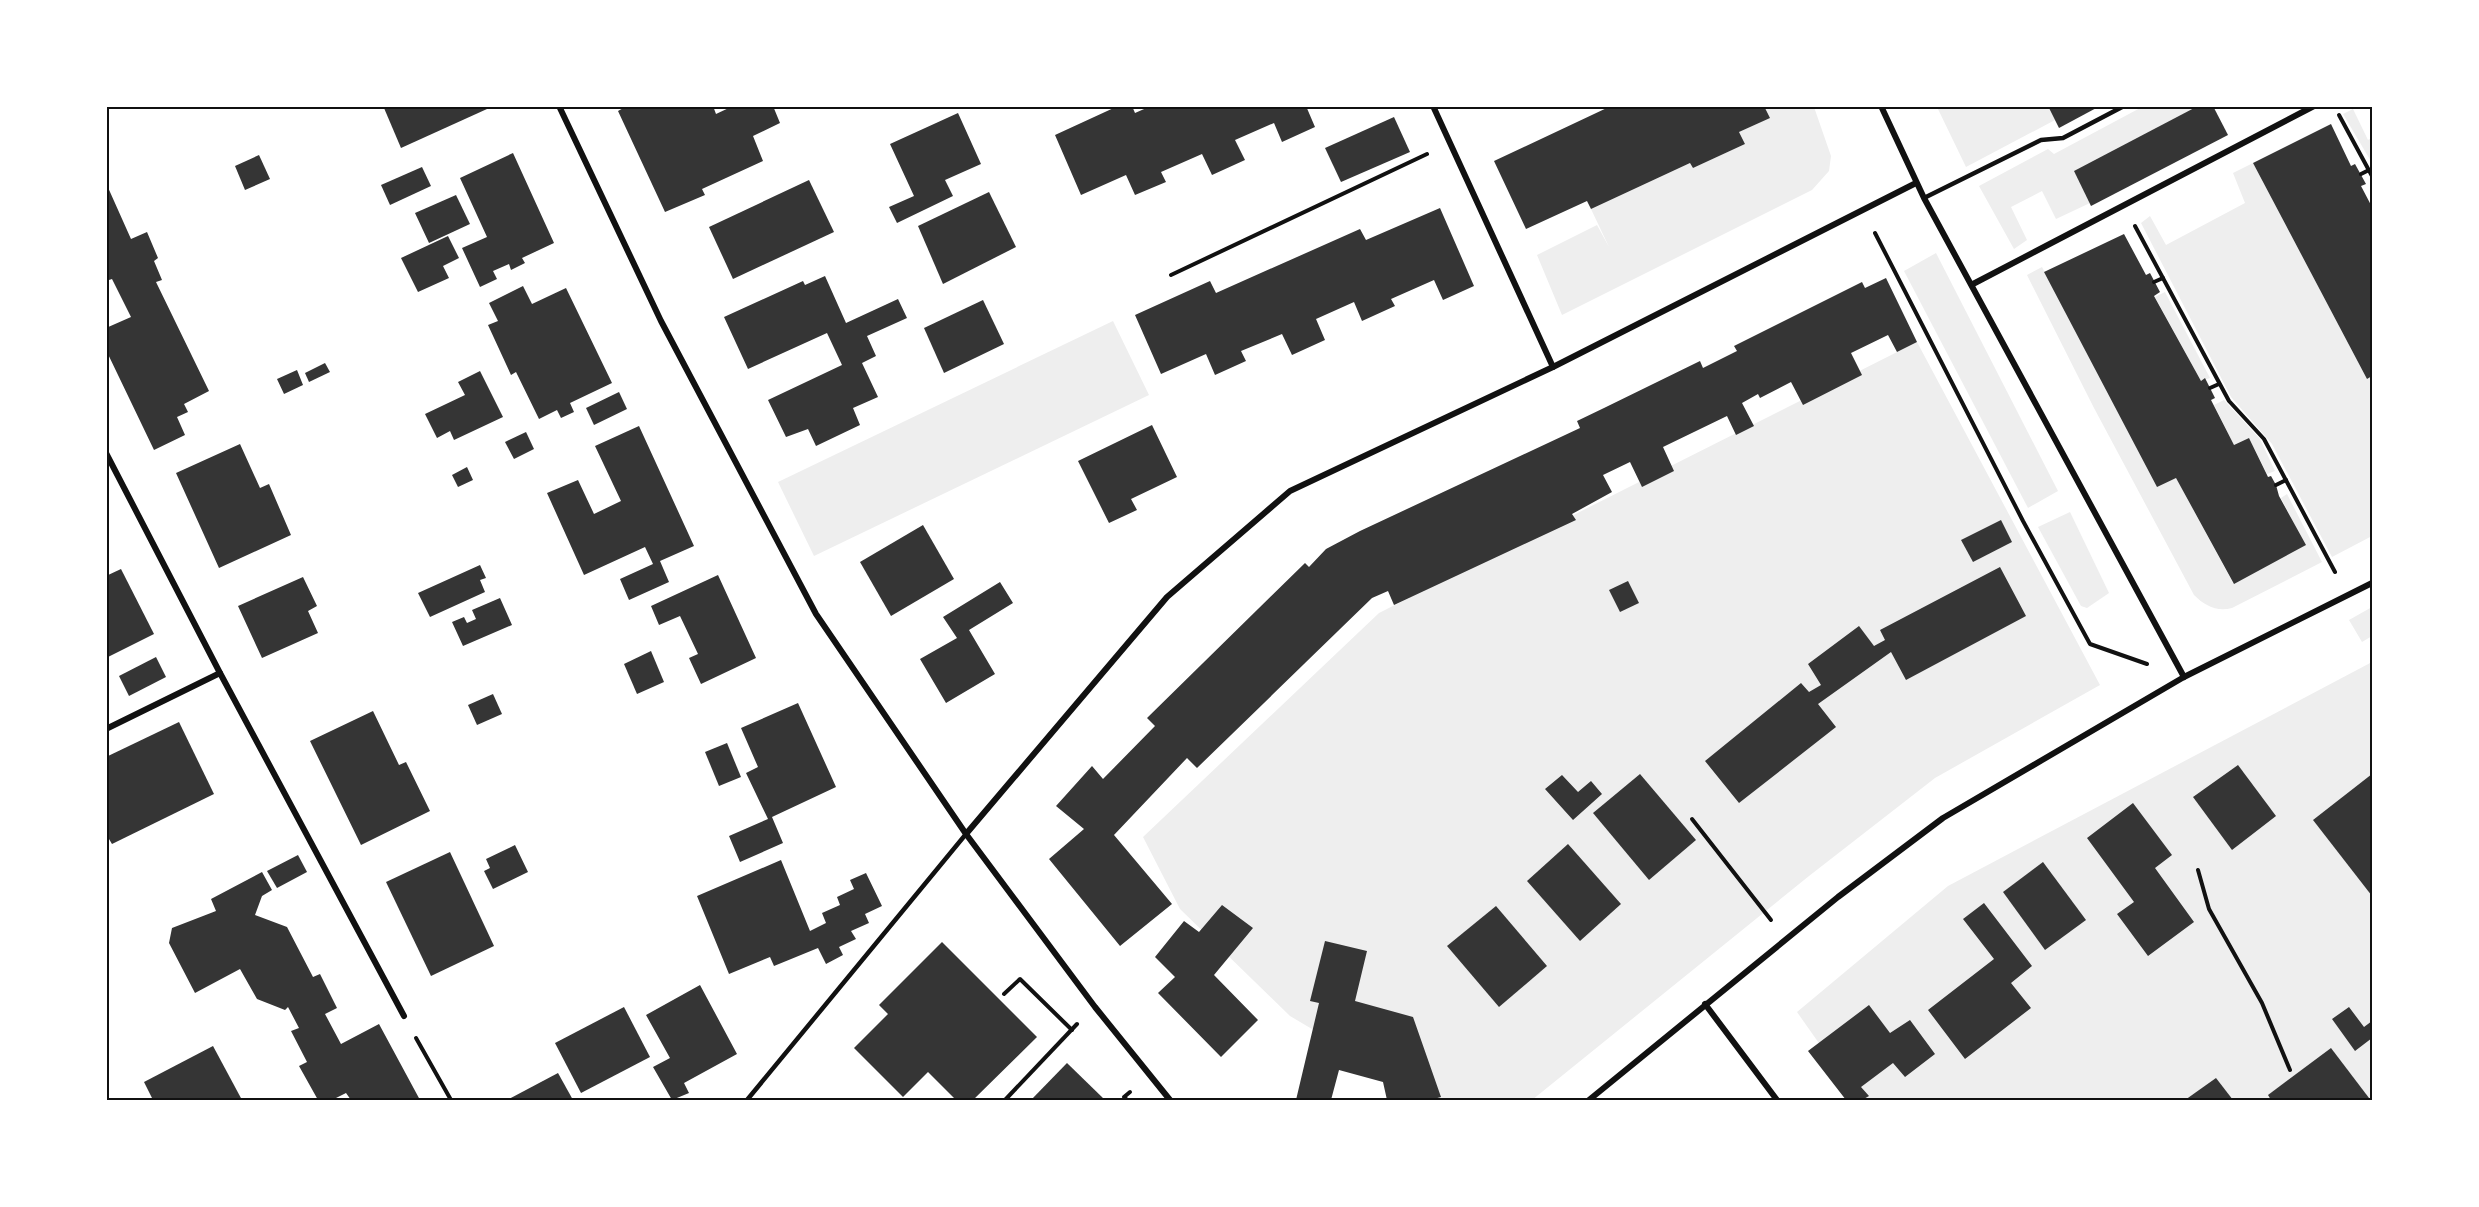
<svg xmlns="http://www.w3.org/2000/svg" width="2479" height="1207" viewBox="0 0 2479 1207" font-family="Bitter,serif">
<rect width="100%" height="100%" fill="#fff"/>
<g fill="#eee">
<polygon points="1764,107 1814,107 1831,156 1829,171 1812,190 1562,315 1537,255 1597,225 1609,247 1591,209 1690,163 1693,168 1745,144 1739,132 1769,118"/>
<polygon points="1937,107 2048,107 2055,120 1966,167"/>
<polygon points="2142,107 2198,107 2090,203 2056,219 2042,191 2011,207 2027,240 2014,249 1979,186 2048,149 2054,154"/>
<polygon points="2353,109 2368,140 2372,138 2372,163 2343,114"/>
<polygon points="2253,163 2367,379 2372,376 2372,536 2332,557 2272,444 2231,397 2141,223 2150,216 2166,245 2245,203 2233,173"/>
<polygon points="1936,253 2058,491 2028,508 1904,271"/>
<path d="M 2042,267 L 2157,486 L 2176,478 L 2233,583 L 2305,545 L 2281,498 L 2287,494 L 2322,562 L 2232,608 C 2217,612 2205,606 2194,595 L 2094,408 L 2027,275 Z"/>
<polygon points="2165,292 2210,378 2201,381 2155,297"/>
<polygon points="1113,321 1149,395 814,556 778,482"/>
<polygon points="1917,342 2100,685 1935,778 1809,876 1532,1100 1432,1100 1290,1016 1180,909 1143,837 1379,613"/>
<polygon points="2224,400 2260,439 2275,471 2267,474 2249,438 2234,445 2214,405"/>
<polygon points="2070,512 2109,593 2087,608 2081,606 2038,527"/>
<polygon points="2372,607 2372,636 2362,642 2349,620"/>
<polygon points="2372,662 2372,1100 1859,1100 1797,1012 1948,886"/>
</g>
<g fill="#353535">
<polygon points="386,106 486,106 487,109 401,148 384,108"/>
<polygon points="627,106 713,106 716,114 733,106 773,106 780,123 753,136 763,161 702,189 705,195 665,212 618,111"/>
<polygon points="1118,106 1132,106 1135,113 1151,106 1306,106 1315,127 1282,142 1274,123 1235,140 1245,160 1212,175 1202,154 1161,172 1166,182 1135,195 1126,175 1081,195 1055,135"/>
<polygon points="1611,106 1764,106 1770,118 1739,132 1745,144 1693,168 1690,163 1591,209 1587,201 1526,229 1494,161"/>
<polygon points="2048,106 2100,106 2059,128"/>
<polygon points="2198,106 2213,106 2228,135 2091,206 2074,171"/>
<polygon points="958,113 981,164 945,180 953,196 897,223 889,207 914,196 890,144"/>
<polygon points="1394,117 1410,152 1341,182 1325,148"/>
<polygon points="2331,124 2351,166 2355,164 2366,184 2361,186 2372,207 2372,376 2367,379 2253,163"/>
<polygon points="513,153 554,243 522,258 525,263 511,270 509,264 493,271 497,279 480,287 462,248 487,237 460,178"/>
<polygon points="259,155 270,179 245,190 235,166"/>
<polygon points="422,167 431,186 390,205 381,185"/>
<polygon points="809,180 834,232 733,279 709,227"/>
<polygon points="106,183 131,239 147,232 158,258 154,261 162,280 156,282 209,391 184,404 188,412 177,417 185,435 154,450 106,350 106,328 131,317 112,279 106,281"/>
<polygon points="989,192 1016,247 943,284 918,226"/>
<polygon points="456,195 470,224 429,243 415,213"/>
<polygon points="1440,208 1474,286 1443,300 1434,280 1391,299 1395,306 1362,321 1354,302 1316,319 1325,340 1292,355 1282,334 1241,351 1246,361 1215,375 1206,354 1161,374 1135,315 1210,281 1216,293 1360,229 1366,240"/>
<polygon points="2124,234 2146,275 2150,273 2160,292 2154,296 2201,381 2205,378 2215,398 2211,400 2234,445 2249,438 2268,477 2271,476 2276,485 2279,496 2306,545 2234,584 2176,478 2157,487 2044,272"/>
<polygon points="448,236 459,258 443,266 449,278 418,292 401,258"/>
<polygon points="825,276 846,323 898,299 907,318 867,336 876,356 862,363 878,397 853,408 860,425 816,446 808,429 786,437 768,400 842,365 827,333 748,369 724,317 803,281 805,285"/>
<polygon points="1886,278 1917,342 1897,352 1888,335 1851,353 1862,375 1803,405 1791,382 1760,398 1758,394 1742,403 1754,426 1736,435 1727,416 1663,447 1674,471 1642,487 1630,462 1603,475 1612,492 1572,514 1576,520 1394,605 1388,591 1372,598 1197,768 1187,758 1114,835 1172,904 1120,946 1049,859 1084,829 1056,806 1092,766 1103,779 1155,726 1147,718 1305,563 1309,567 1326,549 1360,531 1580,428 1577,421 1604,408 1700,361 1703,368 1737,351 1734,346 1862,282 1865,288"/>
<polygon points="523,286 532,304 566,288 612,383 570,403 574,412 561,418 557,410 539,419 516,372 511,375 488,325 498,321 489,303"/>
<polygon points="983,300 1004,344 944,373 924,328"/>
<polygon points="325,363 330,372 309,382 305,373"/>
<polygon points="297,370 303,385 284,394 277,379"/>
<polygon points="480,371 503,417 454,440 450,431 437,438 425,414 465,395 458,382"/>
<polygon points="619,392 627,409 594,425 586,408"/>
<polygon points="1152,425 1177,477 1131,499 1137,510 1109,523 1078,461"/>
<polygon points="639,426 694,546 660,561 669,582 629,600 620,579 653,564 645,547 584,575 547,493 578,480 594,514 621,501 595,446"/>
<polygon points="526,432 534,449 514,459 505,442"/>
<polygon points="240,444 260,488 269,484 291,535 219,568 176,473"/>
<polygon points="467,467 473,480 458,487 452,475"/>
<polygon points="2001,520 2012,542 1973,562 1961,540"/>
<polygon points="923,525 954,579 891,616 860,562"/>
<polygon points="480,565 486,578 480,580 485,592 430,617 418,593"/>
<polygon points="2000,567 2026,616 1906,680 1891,652 1818,704 1836,727 1739,803 1705,761 1801,683 1809,692 1821,685 1808,664 1859,626 1874,646 1885,640 1880,630"/>
<polygon points="121,569 154,634 106,658 106,576"/>
<polygon points="718,575 756,658 701,684 689,658 698,654 680,616 659,625 651,606"/>
<polygon points="303,577 317,606 308,611 318,633 262,658 238,606"/>
<polygon points="1628,581 1639,603 1620,612 1609,590"/>
<polygon points="1000,582 1013,603 969,630 995,674 946,703 920,659 957,638 943,617"/>
<polygon points="500,598 512,625 463,646 452,622 464,617 467,623 476,619 472,610"/>
<polygon points="651,651 664,682 637,694 624,664"/>
<polygon points="156,657 166,677 129,696 119,676"/>
<polygon points="493,694 502,714 477,725 468,705"/>
<polygon points="798,703 836,787 772,817 783,843 740,862 729,836 768,819 746,773 758,767 741,728"/>
<polygon points="373,711 399,765 406,762 430,811 361,845 310,741"/>
<polygon points="179,722 214,794 112,844 106,834 106,757"/>
<polygon points="727,743 741,777 719,786 705,752"/>
<polygon points="2238,765 2276,816 2232,850 2193,797"/>
<polygon points="1640,774 1696,840 1649,880 1593,813"/>
<polygon points="2372,774 2372,896 2313,820"/>
<polygon points="1562,775 1578,792 1591,781 1602,794 1573,820 1545,789"/>
<polygon points="2133,803 2172,855 2155,868 2194,922 2148,956 2117,914 2134,902 2087,838"/>
<polygon points="1568,844 1621,904 1580,941 1527,881"/>
<polygon points="515,845 528,872 493,889 484,871 490,868 486,859"/>
<polygon points="450,852 494,946 431,976 386,882"/>
<polygon points="298,855 307,872 277,888 267,871"/>
<polygon points="781,860 810,931 826,923 822,913 840,905 837,897 854,889 850,880 866,873 882,906 865,914 869,923 851,931 856,939 839,947 843,955 826,964 818,948 774,966 770,957 729,974 697,896"/>
<polygon points="2043,862 2086,920 2045,950 2003,892"/>
<polygon points="262,872 272,890 262,896 255,915 287,927 313,977 320,974 337,1008 325,1014 341,1044 379,1024 420,1100 351,1100 346,1093 332,1100 318,1100 299,1066 307,1062 291,1031 299,1028 288,1007 285,1010 257,999 240,969 195,993 169,943 172,928 216,911 211,899"/>
<polygon points="1984,903 2032,966 2011,983 2031,1008 1965,1059 1928,1010 1994,959 1963,919"/>
<polygon points="1222,905 1253,928 1214,975 1258,1020 1221,1057 1158,993 1175,977 1155,957 1184,921 1199,932"/>
<polygon points="1496,906 1547,966 1499,1007 1447,946"/>
<polygon points="1325,941 1367,951 1355,1001 1413,1017 1441,1097 1430,1100 1387,1100 1383,1082 1339,1070 1331,1100 1296,1100 1319,1003 1310,1001"/>
<polygon points="942,942 1037,1037 973,1100 956,1100 928,1072 903,1097 854,1048 888,1014 879,1005"/>
<polygon points="700,985 737,1054 684,1083 689,1093 672,1100 653,1067 670,1058 646,1015"/>
<polygon points="1869,1005 1890,1033 1910,1020 1935,1054 1905,1077 1893,1063 1861,1087 1869,1096 1862,1100 1846,1100 1808,1051"/>
<polygon points="624,1007 650,1057 581,1093 555,1043"/>
<polygon points="2349,1007 2364,1027 2372,1021 2372,1038 2355,1051 2332,1019"/>
<polygon points="213,1046 242,1100 153,1100 144,1082"/>
<polygon points="2331,1048 2369,1098 2365,1100 2271,1100 2268,1095"/>
<polygon points="1067,1063 1105,1100 1031,1100"/>
<polygon points="558,1073 573,1100 507,1100"/>
<polygon points="2216,1078 2233,1100 2185,1100"/>
</g>
<g fill="none" stroke-linecap="round" stroke-linejoin="round">
<g stroke="#111" stroke-width="4">
<polyline points="2339,115 2372,176"/>
<polyline points="2361,174 2369,170"/>
<polyline points="2135,226 2229,401 2264,439 2335,572"/>
<polyline points="1875,233 2023,521 2090,644 2147,664"/>
<polyline points="1171,275 1427,154"/>
<polyline points="2154,282 2163,278"/>
<polyline points="2210,388 2219,384"/>
<polyline points="2276,485 2286,480"/>
<polyline points="1692,819 1771,920"/>
<polyline points="2198,870 2209,909 2262,1003 2290,1070"/>
<polyline points="1004,994 1020,979 1072,1030"/>
<polyline points="416,1038 451,1100"/>
<polyline points="1005,1100 1077,1024"/>
<polyline points="1127,1100 1124,1097 1130,1092"/>
</g>
<g stroke="#111" stroke-width="4.5">
<polyline points="1924,198 2041,140 2063,138 2124,106"/>
<polyline points="747,1100 966,834"/>
</g>
<g stroke="#111" stroke-width="6">
<polyline points="559,106 661,321 816,614 966,834 1095,1007 1170,1100"/>
<polyline points="1433,106 1553,367"/>
<polyline points="1881,106 1924,198 2184,677"/>
<polyline points="1973,284 2314,106"/>
<polyline points="106,453 220,673 404,1016"/>
<polyline points="106,729 220,673"/>
<polyline points="966,834 1167,597 1290,491 1553,367 1916,183"/>
<polyline points="1705,1004 1777,1100"/>
<polyline points="1589,1100 1838,897 1943,818 2184,677 2372,583"/>
</g>
</g>
<rect width="2479" height="1207" fill="none" stroke="#ffffff" stroke-width="216"/>
<rect x="108" y="108" width="2263" height="991" fill="none" stroke="#111" stroke-width="2"/>
</svg>
